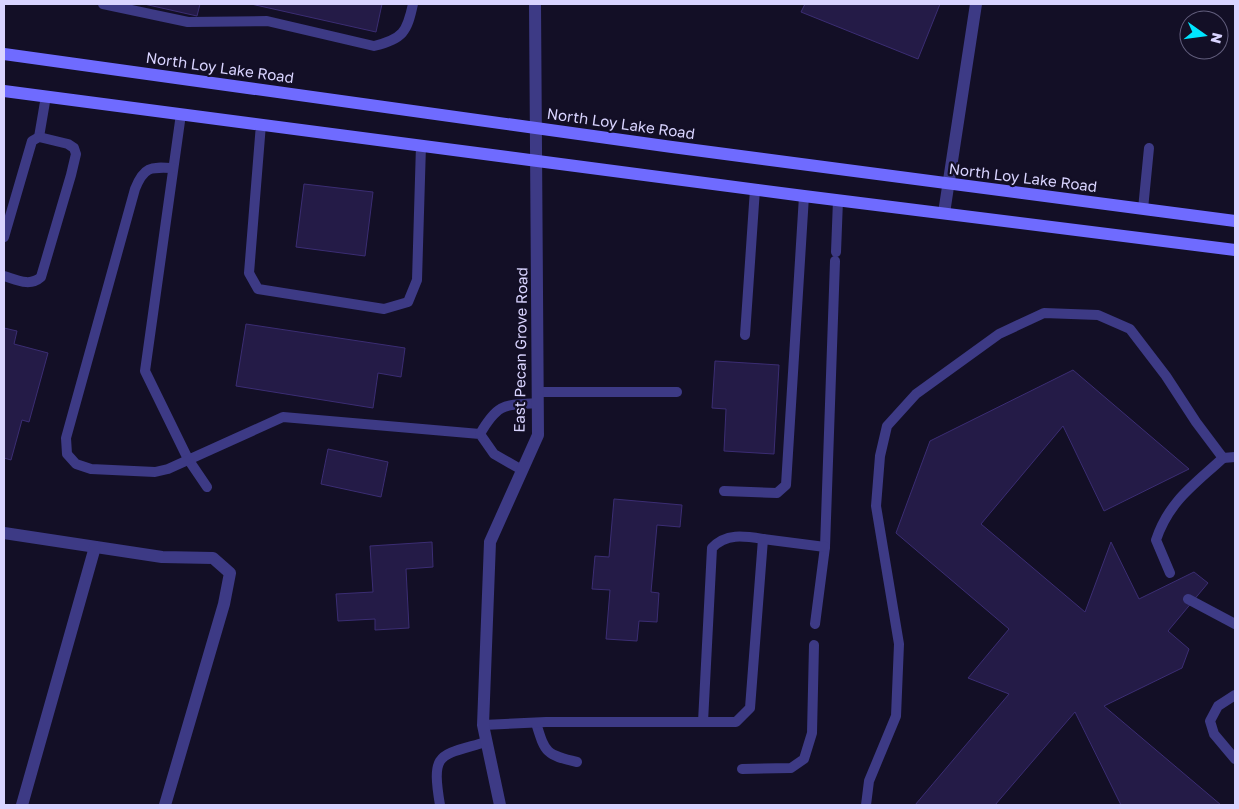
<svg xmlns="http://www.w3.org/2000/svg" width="1239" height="809" viewBox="0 0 1239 809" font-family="'Golos Text',sans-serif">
<rect width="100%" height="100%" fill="#130f26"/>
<g fill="#241b47" stroke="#3b2d73">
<polygon points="144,4 200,4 197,16"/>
<polygon points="251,4 382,4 376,32"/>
<polygon points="805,4 940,4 918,59 801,12"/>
<polygon points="304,184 373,192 365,256 296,247"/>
<polygon points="246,324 405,348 401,377 378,373 373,408 236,386"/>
<polygon points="4,328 17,331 14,344 48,353 29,422 22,420 11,460 4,458"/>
<polygon points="715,361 779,365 774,454 724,451 726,409 712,408"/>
<polygon points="1073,370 1189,469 1104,511 1063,426 981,524 1085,612 1111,542 1139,599 1194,572 1208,583 1168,631 1189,649 1182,668 1104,706 1221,805 1121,805 1075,712 995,805 915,805 1009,694 968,678 1009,629 896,533 930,441"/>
<polygon points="328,449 388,462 381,497 321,484"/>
<polygon points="614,499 682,505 680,527 657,525 651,592 659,593 657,622 639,621 637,641 606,639 610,590 592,589 595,556 609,557"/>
<polygon points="432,542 433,567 406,569 409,628 375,630 375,619 338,621 336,594 373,592 370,546"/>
</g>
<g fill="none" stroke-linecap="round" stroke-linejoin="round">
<g stroke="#3d3a85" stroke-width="10">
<path d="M 103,4 L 188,22 L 267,21 L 374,46 C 403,39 407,32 413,4"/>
<polyline points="181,114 145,371 188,459 207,487"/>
<polyline points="261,124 249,273 258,289 384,309 408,302 417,280 421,145"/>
<polyline points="39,137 46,96"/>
<path d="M 173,168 C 151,167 144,166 135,189 L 66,438 L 67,454 L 76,464 L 91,469 L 155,472 L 168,469 L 283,417 L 480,434 L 494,454 L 522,470"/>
<polyline points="1143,209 1149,148"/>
<path d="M 4,237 L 32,141 L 39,137 L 68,144 L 74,148 L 76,154 L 71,175 L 41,277 C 30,287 17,280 4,276"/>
<polyline points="836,252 838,200"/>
<polyline points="745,335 755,189"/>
<polyline points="538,392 677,392"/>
<path d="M 480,434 C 498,403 504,405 538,403"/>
<polyline points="724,491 777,493 786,485 804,196"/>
<path d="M 1170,573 L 1156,540 C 1169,501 1194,485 1223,458"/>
<polyline points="1188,599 1235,624"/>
<polyline points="815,624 825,547 835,261"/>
<polyline points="1235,695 1218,706 1210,721 1214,734 1235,759"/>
<path d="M 703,722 L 712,548 C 726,533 744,536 763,539"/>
<path d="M 536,723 C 545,752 545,755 577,762"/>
<polyline points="483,725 546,722 736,722 750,708 763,539 825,547"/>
<polyline points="742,769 791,768 804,759 812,733 814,645"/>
<path d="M 440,805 C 431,751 439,756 486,742"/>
<polyline points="866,805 869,781 896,716 899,644 876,506 880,456 887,426 916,394 999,334 1044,313 1098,315 1130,329 1166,376 1196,422 1223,458 1235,457"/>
</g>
<g stroke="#3d3a85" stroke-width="12">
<polyline points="944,213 976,4"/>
<polyline points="4,533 162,557 213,558 230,573 224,604 165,805"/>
<polyline points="22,805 95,547"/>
<polyline points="500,805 483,725 490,542 538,435 535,4"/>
</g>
<g stroke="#6f6bff" stroke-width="12">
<polyline points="4,54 672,147 1235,221"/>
<polyline points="4,91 804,196 1235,250"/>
</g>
</g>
<g text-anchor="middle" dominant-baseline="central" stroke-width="4.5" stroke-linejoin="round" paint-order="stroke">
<g font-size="15" fill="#d9d4ff" stroke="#130f26">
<text transform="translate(220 67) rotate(8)">North Loy Lake Road</text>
<text transform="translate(621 123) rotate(8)">North Loy Lake Road</text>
<text transform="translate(1023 177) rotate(7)">North Loy Lake Road</text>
<text transform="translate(520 350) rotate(-89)">East Pecan Grove Road</text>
</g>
</g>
<rect width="1239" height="809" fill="none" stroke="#d9d4ff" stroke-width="10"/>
<g transform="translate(1204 35) rotate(104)"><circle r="24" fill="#130f26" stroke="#625e7d"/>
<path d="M0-4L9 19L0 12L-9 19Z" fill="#00e5ff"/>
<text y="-8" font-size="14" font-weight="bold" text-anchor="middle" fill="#d9d4ff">N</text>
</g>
</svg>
